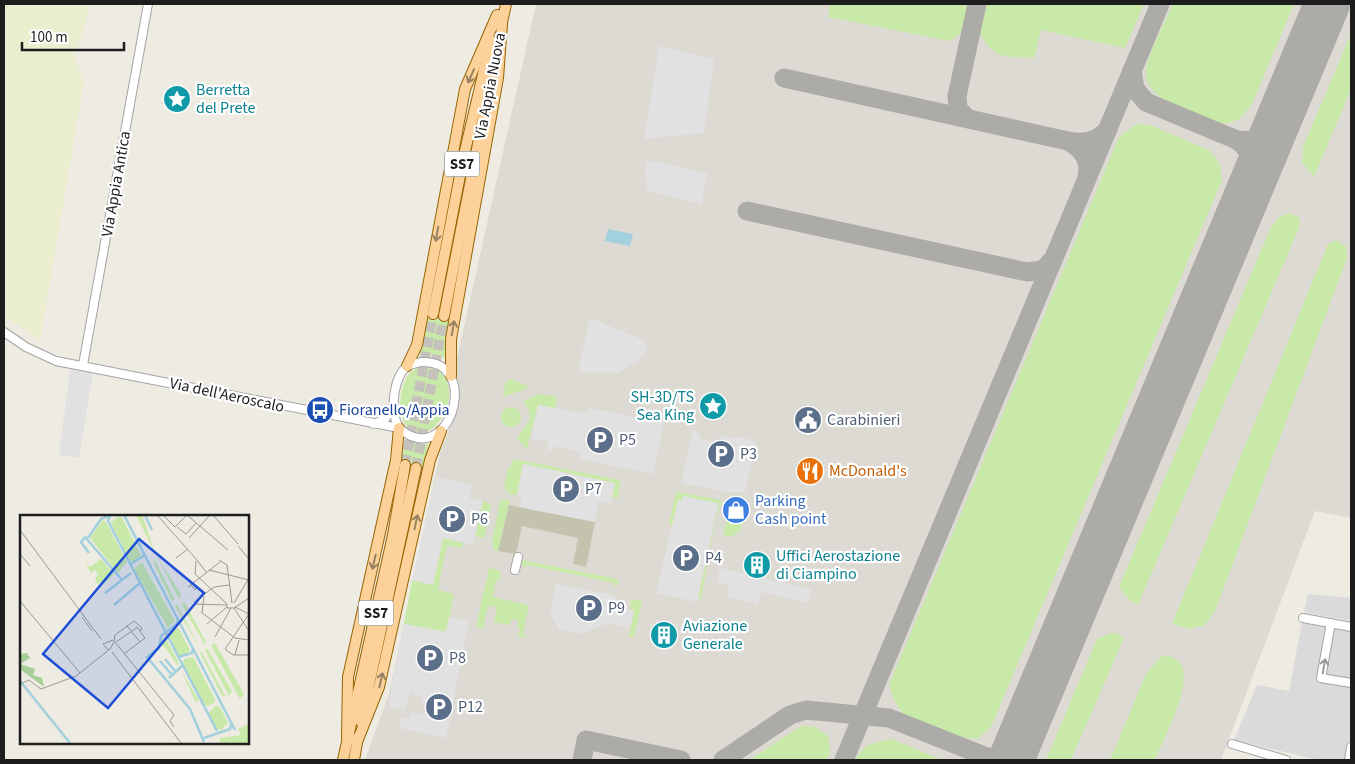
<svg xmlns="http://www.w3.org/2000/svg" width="1355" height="764" viewBox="0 0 1355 764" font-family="'Source Sans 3',sans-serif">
<rect width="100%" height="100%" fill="#eeebe3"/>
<g fill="#dbdada">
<polygon points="1308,594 1351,598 1351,621 1304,612"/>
<polygon points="1302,622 1351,631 1351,760 1319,760 1234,740 1257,685 1289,691"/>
</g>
<polygon fill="#dddad4" points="536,4 1351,4 1351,517 1350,518 1315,511 1221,760 365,760 389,694 440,453 457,409 455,367"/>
<polygon fill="#c3c3ae" points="509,505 595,522 586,567 573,564 578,538 522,526 516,554 498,551"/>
<polygon fill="#ebeece" points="4,4 89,4 85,28 74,56 84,82 40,341 4,316"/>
<g fill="#c8e9a8">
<polygon points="830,4 969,4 963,32 950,41 828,17"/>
<path d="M 987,4 L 1144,4 L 1125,48 L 1041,30 L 1034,58 C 1005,56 996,61 980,34 Z"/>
<path d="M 1173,4 L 1294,4 L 1252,104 L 1240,119 L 1225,124 C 1203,116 1149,103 1146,76 C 1144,61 1167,18 1173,4 Z"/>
<polygon points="1351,34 1351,89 1314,177 1302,163 1303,147"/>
<polygon points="1137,124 1150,125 1209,150 1220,164 1222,180 991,727 977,739 960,737 902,713 894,700 889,685 1119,137"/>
<polygon points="1290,213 1300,218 1299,228 1138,605 1129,600 1119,587 1271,227 1279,217"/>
<polygon points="1336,240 1346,247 1347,258 1216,609 1205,625 1190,629 1172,624 1328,244"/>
<polygon points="429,313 451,318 445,358 432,354 420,353"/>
<path d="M 424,366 C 479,373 431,465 403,421 C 397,410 401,385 408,375 C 412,370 418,367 424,366 Z"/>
<polygon points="510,379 512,379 530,387 503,397 505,384"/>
<polygon points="540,394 557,397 555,408 538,405 527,449 517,438 530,420 529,410 523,401"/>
<circle cx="511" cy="417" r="10"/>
<polygon points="406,439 417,444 429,444 423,466 401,462"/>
<polygon points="514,459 620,480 618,498 612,497 615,483 524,464 517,495 509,494 504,487 508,467 510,467"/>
<polygon points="676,492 720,500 722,503 721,506 679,500 673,527 669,524"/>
<polygon points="503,499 510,500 498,551 493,549 492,542 500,502"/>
<polygon points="483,501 491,504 484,538 475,536"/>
<polygon points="718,508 720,509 715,523 701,599 698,598"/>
<path d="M 739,509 L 746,510 C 743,523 742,536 726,537 L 723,534 L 727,520 L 740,523 L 742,514 L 738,513 Z"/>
<polygon points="443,538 463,543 462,548 447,545 438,590 454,594 447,632 404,624 412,580 433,585"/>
<polygon points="522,560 617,579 619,584 614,587 615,583 527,565 525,568 520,564"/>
<polygon points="489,568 501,571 500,581 496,580 493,597 529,605 523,635 526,636 525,638 518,637 520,628 517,627 518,620 511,619 510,625 494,622 497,607 488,606 483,629 476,627"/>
<polygon points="631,599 642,601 634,638 629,637 634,611 630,609"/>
<polygon points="1111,633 1117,633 1124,638 1071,760 1046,760 1097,639"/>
<path d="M 1169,655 C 1172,657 1176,659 1179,662 C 1196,680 1163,740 1155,760 L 1110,760 L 1146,674 L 1160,657 Z"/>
<polygon points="801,726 815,727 828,736 830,751 827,760 749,760"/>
<path d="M 892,739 L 942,760 L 856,760 C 862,744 876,742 892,739 Z"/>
</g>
<g fill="#e1e1e1">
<polygon points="659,46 714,59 704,133 644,139"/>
<polygon points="654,161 707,174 702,204 647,191 645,162"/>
<polygon points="590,318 643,340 648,347 639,361 617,373 578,372"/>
<polygon points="70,370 93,372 79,458 59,455"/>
<polygon points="538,405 587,414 589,408 664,422 653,474 578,459 579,452 557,446 547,452 548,442 531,439"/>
<polygon points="693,430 698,431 701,439 712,442 725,435 732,438 740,437 754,441 756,444 745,492 726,492 681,483"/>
<polygon points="523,464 615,483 611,504 599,501 595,522 519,507 522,496 517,495"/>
<polygon points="436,477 472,485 469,498 483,501 473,545 443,538 433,585 412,580"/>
<polygon points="683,496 718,503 697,602 656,593 678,500 683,500"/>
<polygon points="720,568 811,589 808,603 761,592 758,604 727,597 729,585 717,582"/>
<polygon points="556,584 615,595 619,607 634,610 630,628 609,623 580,634 559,629 550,614"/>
<polygon points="449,617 469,621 446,738 399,728 402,717 409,719 412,712 424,714 426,703 421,702 421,696 411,692 404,710 388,707 404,624 446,632"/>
</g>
<polygon fill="#a2d0dd" points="608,229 633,234 630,246 605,241"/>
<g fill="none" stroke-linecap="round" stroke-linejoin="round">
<g stroke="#acaba7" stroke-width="19">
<polyline points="1132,70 1135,89 1146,102 1237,140 1254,141 1275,130"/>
<polyline points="784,78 1068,141"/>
<polyline points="967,118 958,109 957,96 977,4"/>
<path d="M 1237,140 C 1251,151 1255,161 1254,179"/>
<path d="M 1087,177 C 1091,160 1082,149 1068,141 C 1085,144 1097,142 1108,129"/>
<polyline points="747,211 1027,272 1043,270 1052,260"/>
<polyline points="582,760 586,740 681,760"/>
<path d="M 723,760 L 790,715 L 806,710 L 889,718 L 987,757 C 1004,758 1013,749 1021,735"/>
<polyline points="844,760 1160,4"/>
</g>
<polyline stroke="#acaba7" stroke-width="46" points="1011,760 1327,4"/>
<g stroke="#c4c2bb" stroke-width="10" stroke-dasharray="10 5" stroke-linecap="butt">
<polyline points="405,465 433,314"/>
<polyline points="416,468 444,316"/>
</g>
<g stroke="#a4a4a4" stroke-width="10">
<g id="minor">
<polyline points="4,332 26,347 56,361 399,428"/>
<path d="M 421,362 C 478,359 455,454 411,436 C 404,433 398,429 396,421 C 391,406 394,378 406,367 C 410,364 416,363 421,362 Z"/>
<polyline points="83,365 148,4"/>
<polyline points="374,424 385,419 394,405"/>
<polyline points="515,570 518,557"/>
<polyline points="1303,618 1351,627"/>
<polyline points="1331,623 1321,678 1351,683"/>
<polyline points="1232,744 1286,760"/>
<polyline points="1349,760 1351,747"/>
</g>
</g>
<g stroke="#966400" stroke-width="12">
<g id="major">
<polyline points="501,27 506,4"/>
<polyline points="433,314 464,155 491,41"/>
<polyline points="444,316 491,78"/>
<polyline points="407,366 417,345 465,89 497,15"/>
<polyline points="451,376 451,339 498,78 502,24"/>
<polyline points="361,722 416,468"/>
<polyline points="347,738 348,677 396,460 399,428"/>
<polyline points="357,742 379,687 430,460 441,431"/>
<polyline points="343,760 393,535 405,465"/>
<polyline points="354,760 358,737"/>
</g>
</g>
<use href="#minor" stroke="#fff" stroke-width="8"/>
<use href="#major" stroke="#fcd29a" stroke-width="10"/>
</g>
<defs><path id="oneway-shaft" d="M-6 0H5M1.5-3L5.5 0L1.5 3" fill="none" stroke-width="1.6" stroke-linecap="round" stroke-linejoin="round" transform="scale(1.25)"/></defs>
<g stroke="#988162">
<use href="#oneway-shaft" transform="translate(471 76) rotate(114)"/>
<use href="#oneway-shaft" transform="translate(437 234) rotate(100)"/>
<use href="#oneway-shaft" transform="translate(453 328) rotate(-80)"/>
<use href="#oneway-shaft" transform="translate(416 522) rotate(-78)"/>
<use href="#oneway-shaft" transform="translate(374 562) rotate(103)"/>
<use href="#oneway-shaft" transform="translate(381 680) rotate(-77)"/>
</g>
<use stroke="#999" href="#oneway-shaft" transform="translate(1324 666) rotate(-80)"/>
<defs>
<g id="sight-disc" transform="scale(1.4375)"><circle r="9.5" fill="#0f9aa8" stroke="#fff"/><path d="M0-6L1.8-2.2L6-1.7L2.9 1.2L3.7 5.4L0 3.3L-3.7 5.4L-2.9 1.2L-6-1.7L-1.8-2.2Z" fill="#fff"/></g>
<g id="bus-disc" transform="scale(1.4375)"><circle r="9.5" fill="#1a4fb4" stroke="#fff"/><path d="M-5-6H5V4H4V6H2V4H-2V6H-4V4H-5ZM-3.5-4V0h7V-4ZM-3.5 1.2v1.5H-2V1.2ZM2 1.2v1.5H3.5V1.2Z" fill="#fff"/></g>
<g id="civic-disc" transform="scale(1.4375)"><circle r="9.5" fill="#5c6f8a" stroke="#fff"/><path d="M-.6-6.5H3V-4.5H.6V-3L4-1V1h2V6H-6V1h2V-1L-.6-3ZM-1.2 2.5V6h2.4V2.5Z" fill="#fff"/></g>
<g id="parking-disc" transform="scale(1.4375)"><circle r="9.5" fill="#5c6f8a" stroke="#fff"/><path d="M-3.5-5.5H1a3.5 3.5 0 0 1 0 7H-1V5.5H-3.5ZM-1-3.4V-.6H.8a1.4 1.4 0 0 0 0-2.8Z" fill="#fff"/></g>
<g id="restaurant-disc" transform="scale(1.4375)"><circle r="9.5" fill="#e8710a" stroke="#fff"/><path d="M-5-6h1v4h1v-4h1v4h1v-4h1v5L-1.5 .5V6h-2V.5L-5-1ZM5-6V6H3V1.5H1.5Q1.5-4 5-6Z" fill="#fff"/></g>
<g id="shop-disc" transform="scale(1.4375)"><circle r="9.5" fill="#3f7fe0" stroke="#fff"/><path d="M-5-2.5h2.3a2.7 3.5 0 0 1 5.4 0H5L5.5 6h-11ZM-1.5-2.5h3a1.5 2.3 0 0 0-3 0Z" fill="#fff"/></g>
<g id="building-disc" transform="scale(1.4375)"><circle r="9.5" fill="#0f9aa8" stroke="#fff"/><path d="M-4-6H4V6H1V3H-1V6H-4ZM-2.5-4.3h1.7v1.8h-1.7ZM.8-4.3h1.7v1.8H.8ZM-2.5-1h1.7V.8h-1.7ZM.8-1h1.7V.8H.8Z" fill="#fff"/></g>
</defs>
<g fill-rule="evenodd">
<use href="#sight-disc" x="177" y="99"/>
<use href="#sight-disc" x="713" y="406"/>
<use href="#bus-disc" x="320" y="410"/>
<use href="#civic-disc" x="808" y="420"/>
<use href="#parking-disc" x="600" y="440"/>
<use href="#parking-disc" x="721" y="454"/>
<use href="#restaurant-disc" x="810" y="471"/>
<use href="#parking-disc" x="566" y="489"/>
<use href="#shop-disc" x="736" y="510"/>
<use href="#parking-disc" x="452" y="519"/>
<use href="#parking-disc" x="686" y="558"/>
<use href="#building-disc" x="757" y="565"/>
<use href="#parking-disc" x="589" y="608"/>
<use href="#building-disc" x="664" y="635"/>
<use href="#parking-disc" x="430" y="658"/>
<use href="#parking-disc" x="439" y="707"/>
</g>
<g text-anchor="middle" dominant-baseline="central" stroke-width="4.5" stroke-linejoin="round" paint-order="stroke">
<g fill="#fff" stroke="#616161" stroke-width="1">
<rect x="444.5" y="151.5" width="35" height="25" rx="4"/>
<rect x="358.5" y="600.5" width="35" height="25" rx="4"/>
</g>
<g font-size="15" font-weight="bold" fill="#1d1d1d">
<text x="462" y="164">SS7</text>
<text x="376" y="613">SS7</text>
</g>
<g font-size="16" fill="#1d1d1d" stroke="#fff">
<text transform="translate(490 86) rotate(-79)">Via Appia Nuova</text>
<text transform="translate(116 184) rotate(-80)">Via Appia Antica</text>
<text transform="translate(227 395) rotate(12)">Via dell'Aeroscalo</text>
</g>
<g font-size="16" fill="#0d838f" stroke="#fff" text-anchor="start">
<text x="196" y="90">Berretta<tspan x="196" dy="18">del Prete</tspan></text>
<text x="694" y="397" text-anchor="end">SH-3D/TS<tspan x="694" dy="18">Sea King</tspan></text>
<text x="776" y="556">Uffici Aerostazione<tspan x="776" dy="18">di Ciampino</tspan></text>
<text x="683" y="626">Aviazione<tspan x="683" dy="18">Generale</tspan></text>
</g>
<g font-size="16" fill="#164399" stroke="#fff" text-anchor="start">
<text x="339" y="410">Fioranello/Appia</text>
</g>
<g font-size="16" fill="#4e5e75" stroke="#fff" text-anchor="start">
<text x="827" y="420">Carabinieri</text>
<text x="619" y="440">P5</text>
<text x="740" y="454">P3</text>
<text x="585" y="489">P7</text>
<text x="471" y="519">P6</text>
<text x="705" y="558">P4</text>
<text x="608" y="608">P9</text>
<text x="449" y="658">P8</text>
<text x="458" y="707">P12</text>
</g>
<g font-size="16" fill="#c56008" stroke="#fff" text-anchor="start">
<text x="829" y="471">McDonald's</text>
</g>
<g font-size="16" fill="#366cbe" stroke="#fff" text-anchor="start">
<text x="755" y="501">Parking<tspan x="755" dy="18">Cash point</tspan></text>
</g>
</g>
<g transform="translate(20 515)">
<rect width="229" height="229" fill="#eeebe3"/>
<path d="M 116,0 L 122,0 L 135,38 ZM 98,1 L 102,3 L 121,40 L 114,47 L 109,45 L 91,8 ZM 83,5 L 86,7 L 107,47 L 98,58 L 70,23 ZM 138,43 L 161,79 L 159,84 ZM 81,44 L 94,59 L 83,70 L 81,67 L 77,69 L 75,63 L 78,60 L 75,55 L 71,58 L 65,47 L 70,52 ZM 135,45 L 155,85 L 152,86 L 133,47 ZM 122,47 L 155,106 L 148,113 L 114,54 ZM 164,86 L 186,127 L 185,130 L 162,90 ZM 157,89 L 179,132 L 155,91 ZM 155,113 L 159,114 L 170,135 L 163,142 L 159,141 L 148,119 ZM 144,121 L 158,146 L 159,152 L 145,132 L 141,131 ZM 195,128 L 224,179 L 220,184 L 191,130 ZM 187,133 L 212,176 L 209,181 L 185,135 ZM 181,136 L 206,182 L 202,181 L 180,138 ZM 173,142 L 195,184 L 194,188 L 188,191 L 184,190 L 163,148 L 164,144 ZM 162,157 L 178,184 L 178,187 L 175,186 ZM 195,191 L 200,192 L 208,208 L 201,215 L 197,214 L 189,198 ZM 229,209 L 229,228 L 199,228 L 200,223 L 221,220 L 218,214 Z" fill="#c8e9a8"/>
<path d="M 7,138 L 10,143 L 0,149 L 15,154 L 13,160 L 22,163 L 24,172 L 0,154 L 0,139 Z" fill="#a7ce97"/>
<path fill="none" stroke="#a2d0dd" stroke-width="2.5" d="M 104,0 L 215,215M 125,0 L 132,15M 90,1 L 88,6 L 197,216M 66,21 L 61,27 L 69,38M 65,22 L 102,65M 68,23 L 81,4 L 91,0M 111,49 L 125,40M 85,78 L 111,58M 94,90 L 120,68M 158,104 L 157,109 L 141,121 L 139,133 L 127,142 L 170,194 L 184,227M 158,142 L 172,138 L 173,133M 145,144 L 156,157M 140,146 L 152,160M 149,163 L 162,151M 0,166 L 50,228M 184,223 L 210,214 L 211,208"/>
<path fill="none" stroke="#9a9994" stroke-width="1" d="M 137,0 L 177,45M 143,0 L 155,12 L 167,0M 167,0 L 208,35M 193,0 L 218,29M 157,12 L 166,19 L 176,8M 0,15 L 81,124M 169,23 L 190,0M 218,31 L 229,44M 0,39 L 10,51M 156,43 L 168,34M 177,45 L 186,57M 199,45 L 207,50 L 212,88M 176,46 L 175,59 L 207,89M 189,55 L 229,65M 171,70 L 175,75 L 178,72 L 185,80M 168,72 L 200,47M 0,86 L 60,158M 174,87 L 194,72 L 209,70M 214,88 L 229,63M 175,89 L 206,90M 207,89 L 207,93 L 214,93 L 229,83M 215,92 L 229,99M 214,93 L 229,116M 181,97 L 215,123 L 229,125M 182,98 L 184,81M 229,99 L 205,134 L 213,140 L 229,140M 62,102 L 72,116M 187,109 L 207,92M 107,111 L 120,127M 195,122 L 211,93M 94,127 L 95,120 L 114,106 L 122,113 L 120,116M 95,127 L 154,200 L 150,206 L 154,212M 96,127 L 118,112M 88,135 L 83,129 L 93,125M 92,137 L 161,228M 105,138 L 125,123 L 117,112M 215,140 L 219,125M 0,169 L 9,165 L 21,174 L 56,161 L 90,134 L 94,127"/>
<path fill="#1d4ed8" fill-opacity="0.15" stroke="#1d4ed8" stroke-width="2.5" d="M 119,24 L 184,78 L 88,193 L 23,139 Z"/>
<rect width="229" height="229" fill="none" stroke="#1d1d1d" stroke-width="2.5"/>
</g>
<rect width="1355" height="764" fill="none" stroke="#1d1d1d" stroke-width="10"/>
<path d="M22 42v8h102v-8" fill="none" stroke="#1d1d1d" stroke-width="2.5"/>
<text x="30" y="42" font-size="15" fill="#1d1d1d" stroke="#ffffff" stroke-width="4" paint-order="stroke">100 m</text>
</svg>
